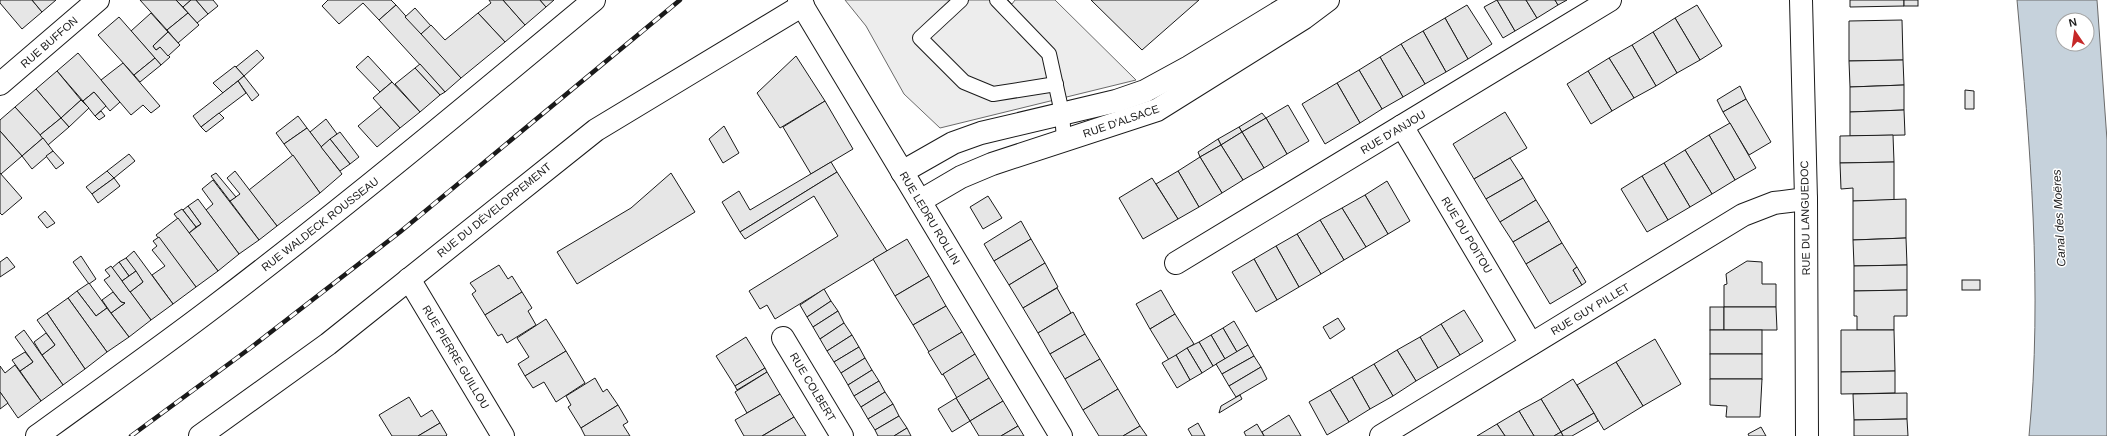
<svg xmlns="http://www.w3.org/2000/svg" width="2107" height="436" viewBox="0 0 2107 436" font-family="Helvetica,sans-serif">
<rect width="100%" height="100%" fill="#fff"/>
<polygon fill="#ededed" stroke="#6a6a6a" points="845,0 1008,0 1012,4 1015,0 1055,0 1136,80 940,128 904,94 866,26"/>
<path fill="#c6d2dc" stroke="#6a6a6a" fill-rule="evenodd" d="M 2017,0 L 2097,0 L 2107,140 L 2107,436 L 2029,436 C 2043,292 2030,144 2017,0 ZM 2063,20 L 2087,20 L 2087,44 L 2063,44 Z"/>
<g fill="#e6e6e6" stroke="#1a1a1a">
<polygon points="0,0 32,0 42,12 22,29 0,3"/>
<polygon points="32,0 56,0 42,12"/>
<polygon points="140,0 176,0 188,13 167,30"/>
<polygon points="176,0 191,0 183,7"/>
<polygon points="191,0 196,0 208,14 197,23 183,7"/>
<polygon points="196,0 213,0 218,6 208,14"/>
<polygon points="328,0 391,0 396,5 379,20 363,3 339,24 322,6"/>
<polygon points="489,0 503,0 525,25 505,42 478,13 491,3"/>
<polygon points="503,0 540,0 546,7 525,25"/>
<polygon points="540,0 554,0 546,7"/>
<polygon points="1091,0 1199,0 1142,50"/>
<polygon points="1497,0 1515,31 1503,38 1484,7"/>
<polygon points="1497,0 1526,0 1537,18 1515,31"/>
<polygon points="1526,0 1555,0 1558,5 1537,18"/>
<polygon points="1555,0 1567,0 1558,5"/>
<polygon points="1850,0 1904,0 1904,6 1850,7"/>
<rect x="1904" y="0" width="14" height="6"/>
<polygon points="396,5 461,78 445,92 379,20"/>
<polygon points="1467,5 1492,44 1468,59 1445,18"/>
<polygon points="1697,5 1722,46 1700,60 1675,18"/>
<polygon points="415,8 431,26 421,34 405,17"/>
<polygon points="151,13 168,32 153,46 156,50 160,47 170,57 161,65 131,31"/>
<polygon points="188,13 199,25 178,43 167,30"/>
<polygon points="478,13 505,42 461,78 421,34 431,25 445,40"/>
<polygon points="119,17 155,58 134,75 98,35"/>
<polygon points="1445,18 1468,59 1446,72 1423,31"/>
<polygon points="1675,18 1700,60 1677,73 1653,32"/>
<polygon points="1902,20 1903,60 1849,61 1849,21"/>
<polygon points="1423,31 1446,72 1425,84 1401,44"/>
<polygon points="168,32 180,45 168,56 160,47 156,50 153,46"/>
<polygon points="1653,32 1677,73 1656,86 1632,45"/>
<polygon points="1401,44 1425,84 1403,97 1380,57"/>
<polygon points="1632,45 1656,86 1634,98 1609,58"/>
<polygon points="257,50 264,58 244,76 236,67"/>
<polygon points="78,53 120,102 110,111 94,92 83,101 57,71"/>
<polygon points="368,56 392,82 380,92 356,67"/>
<polygon points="796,56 825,101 780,128 757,93"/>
<polygon points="1380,57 1403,97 1382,109 1359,70"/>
<polygon points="155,58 161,65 140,82 134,75"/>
<polygon points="1609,58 1634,98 1612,111 1588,71"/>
<polygon points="1903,60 1904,85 1850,87 1849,61"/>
<polygon points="123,63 160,106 151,113 143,105 131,115 101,80"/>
<polygon points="420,64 445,92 440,95 415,68"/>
<polygon points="235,66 244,76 223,93 213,83"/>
<polygon points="415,68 440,95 420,112 395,84"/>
<polygon points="1359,70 1382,109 1360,123 1337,83"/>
<polygon points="57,71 81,100 61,118 36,89"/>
<polygon points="1588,71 1612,111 1591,124 1567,84"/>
<polygon points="244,76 259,95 252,101 238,81"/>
<polygon points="238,81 246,93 201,127 193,116"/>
<polygon points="392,82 420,112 400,128 373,98"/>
<polygon points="1337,83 1360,123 1325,144 1302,104"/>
<polygon points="1904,85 1904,110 1850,112 1850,87"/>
<polygon points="1740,86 1746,99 1723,112 1717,100"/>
<polygon points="36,89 61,118 40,135 15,107"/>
<polygon points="1965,90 1974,91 1974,109 1965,109"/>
<polygon points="94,92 106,106 95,116 83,101"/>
<polygon points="1746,99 1771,142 1749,155 1723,112"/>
<polygon points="81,100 89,108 69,127 61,118"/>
<polygon points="825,101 853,149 811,174 783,127"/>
<polygon points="1288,105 1309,141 1287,154 1266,118"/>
<polygon points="15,107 43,138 22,156 0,131 0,120"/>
<polygon points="381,107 400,128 377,147 358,126"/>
<polygon points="1904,110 1905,135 1850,136 1850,112"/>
<polygon points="101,111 105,116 99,120 95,116"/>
<polygon points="1505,112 1527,148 1474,179 1453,144"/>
<polygon points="219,113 224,118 206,132 201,127"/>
<polygon points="1262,113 1266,118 1242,132 1239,127"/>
<polygon points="298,116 307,128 284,144 276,133"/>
<polygon points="61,118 69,127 48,145 40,135"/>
<polygon points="1266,118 1287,154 1264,168 1242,132"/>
<polygon points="326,119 337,134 321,147 310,132"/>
<polygon points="1730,123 1756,168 1735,180 1709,135"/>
<polygon points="724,126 739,153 723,163 709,139"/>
<polygon points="1239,127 1242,132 1221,145 1218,139"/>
<polygon points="307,128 342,174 320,193 284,144"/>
<polygon points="0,131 22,156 1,174 0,173"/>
<polygon points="340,132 359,157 350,164 330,139"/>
<polygon points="1242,132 1264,168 1243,180 1221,145"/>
<polygon points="1709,135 1735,180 1712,194 1685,150"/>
<polygon points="1893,135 1894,162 1840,163 1840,136"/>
<polygon points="43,138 53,151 32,169 22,156"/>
<polygon points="330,139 350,164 340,171 321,147"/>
<polygon points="1218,139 1221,145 1200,157 1198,152"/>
<polygon points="1221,145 1243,180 1222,193 1200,157"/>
<polygon points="1685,150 1712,194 1690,207 1664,163"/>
<polygon points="53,151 64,163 56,169 46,156"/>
<polygon points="129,154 135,161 114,178 107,171"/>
<polygon points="293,155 320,193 277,226 249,190"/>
<polygon points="1200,157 1222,193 1199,207 1178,171"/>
<polygon points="1510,158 1523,178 1486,199 1474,179"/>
<polygon points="831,162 837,172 740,232 722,202 739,191 750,210"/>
<polygon points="1894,162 1894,200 1853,201 1853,188 1841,189 1840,163"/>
<polygon points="1664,163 1690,207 1668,220 1642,176"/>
<polygon points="107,171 114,178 92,194 86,187"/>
<polygon points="235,171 277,226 259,240 230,201 240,194 227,178"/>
<polygon points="1178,171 1199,207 1178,219 1156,184"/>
<polygon points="837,172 887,251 775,319 767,305 760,309 749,291 838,236 814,196 745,239 740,232"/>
<polygon points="0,173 22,198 2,215 0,213"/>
<polygon points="216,173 236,197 230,201 211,176"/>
<polygon points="671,173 695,212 577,284 557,252 631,208"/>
<polygon points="1642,176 1668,220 1647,232 1621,189"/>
<polygon points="114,178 120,186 98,203 92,194"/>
<polygon points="1152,178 1178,219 1143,239 1119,198"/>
<polygon points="1523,178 1536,200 1500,222 1486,199"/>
<polygon points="213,180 259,240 239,254 206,210 213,204 202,189"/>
<polygon points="1387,181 1410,221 1388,234 1365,195"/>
<polygon points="1365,195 1388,234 1366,247 1342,208"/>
<polygon points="988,196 1002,218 983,229 970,207"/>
<polygon points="198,199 239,254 218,271 189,233 201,224 188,206"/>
<polygon points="1906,199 1906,238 1853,240 1853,201"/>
<polygon points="1536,200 1549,221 1513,242 1500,222"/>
<polygon points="188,206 201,224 196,227 183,210"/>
<polygon points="1342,208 1366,247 1344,260 1320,220"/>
<polygon points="182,209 196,227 189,233 174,214"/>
<polygon points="45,211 55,223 47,228 38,217"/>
<polygon points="178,218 218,271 196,287 156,235"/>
<polygon points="1320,220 1344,260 1321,274 1297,234"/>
<polygon points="1021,221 1031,239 994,261 984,244"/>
<polygon points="1549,221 1562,243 1526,264 1513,242"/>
<polygon points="1297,234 1321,274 1299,287 1276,246"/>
<polygon points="159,237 196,287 173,304 152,275 165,266 152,250 157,246 153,241"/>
<polygon points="1906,238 1907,265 1854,266 1853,240"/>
<polygon points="907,239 929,276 895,296 873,259"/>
<polygon points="1031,239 1045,263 1009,285 994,261"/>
<polygon points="1562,243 1577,267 1573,270 1582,285 1550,304 1526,264"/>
<polygon points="1276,246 1299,287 1277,300 1254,259"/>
<polygon points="134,251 173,304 151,320 130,292 143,282 126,258"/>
<polygon points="81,256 96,279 89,284 73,262"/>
<polygon points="7,257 15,267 0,277 0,262"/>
<polygon points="126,258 136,271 129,276 119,262"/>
<polygon points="1254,259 1277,300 1256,312 1232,272"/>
<polygon points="1747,261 1762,262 1762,284 1776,284 1776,307 1724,307 1724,285 1727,284 1726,274"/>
<polygon points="119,262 129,276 122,281 112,268"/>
<polygon points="1045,263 1058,287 1023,308 1009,285"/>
<polygon points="499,265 508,279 512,276 522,292 485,315 472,294 476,291 470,283"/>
<polygon points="1907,265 1907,290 1854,291 1854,266"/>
<polygon points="111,266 151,320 129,337 111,313 125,303 121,302 104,280 110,276 105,270"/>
<polygon points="1577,267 1586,282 1582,285 1573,270"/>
<polygon points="136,271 143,282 130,292 122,281"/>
<polygon points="929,276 946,306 913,325 895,296"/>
<rect x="1962" y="280" width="18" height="10"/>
<polygon points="89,283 107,308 96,316 77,291"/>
<polygon points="1057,288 1071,313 1038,333 1023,308"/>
<polygon points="824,289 831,301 807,317 800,305"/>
<polygon points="1161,290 1175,314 1150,329 1136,304"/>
<polygon points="1907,290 1907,316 1894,316 1894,330 1857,330 1857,316 1854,316 1854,291"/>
<polygon points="77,291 96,316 107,308 129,337 107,352 68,298"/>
<polygon points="113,292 121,302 125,303 111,313 102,300"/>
<polygon points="522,292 532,308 528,311 536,325 507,343 502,334 498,336 485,315"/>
<polygon points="68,298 107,352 85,369 47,313"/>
<polygon points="831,301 838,311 813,327 807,317"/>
<polygon points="946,306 962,332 929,352 913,325"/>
<rect x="1710" y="307" width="14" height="23"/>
<polygon points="1724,307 1776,307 1777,330 1724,330"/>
<polygon points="1464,310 1483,341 1460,355 1441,324"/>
<polygon points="838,311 844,323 820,339 813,327"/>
<polygon points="1073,312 1085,334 1050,354 1038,333"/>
<polygon points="47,313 85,369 63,385 42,355 55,345 37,320"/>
<polygon points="1175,314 1194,344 1169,360 1150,329"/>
<polygon points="1338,318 1345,329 1330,339 1323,327"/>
<polygon points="546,319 566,351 525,376 518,364 529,357 517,338"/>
<polygon points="1234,321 1248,345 1237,352 1223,328"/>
<polygon points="844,323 852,335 827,351 820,339"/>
<polygon points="1441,324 1460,355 1438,368 1420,337"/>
<polygon points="1223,328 1237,352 1225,359 1211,335"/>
<polygon points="24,330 63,385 41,401 20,371 33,362 15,337"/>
<rect x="1710" y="330" width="52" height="24"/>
<polygon points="1841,330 1894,330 1895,371 1841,372"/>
<polygon points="962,332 975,354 942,375 928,352"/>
<polygon points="46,333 55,345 42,355 34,342"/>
<polygon points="1085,334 1100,359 1065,379 1050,354"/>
<polygon points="852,335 859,347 834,362 827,351"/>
<polygon points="1211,335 1225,359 1213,366 1199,342"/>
<polygon points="746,337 765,368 735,386 716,356"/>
<polygon points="1420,337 1438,368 1416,381 1397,350"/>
<polygon points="1655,339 1681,384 1643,406 1616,362"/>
<polygon points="1199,342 1213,366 1202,373 1187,348"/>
<polygon points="1248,345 1254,356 1222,374 1216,364"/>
<polygon points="859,347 865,358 841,373 834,362"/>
<polygon points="1187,348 1202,373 1190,380 1176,355"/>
<polygon points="1397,350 1416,381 1393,396 1374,364"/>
<polygon points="566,351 585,383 556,402 544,382 533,388 525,376"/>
<polygon points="25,352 33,362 20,371 12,360"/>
<polygon points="975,354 989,378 957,398 943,374"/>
<rect x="1710" y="354" width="52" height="25"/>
<polygon points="1176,355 1190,380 1177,388 1162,363"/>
<polygon points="1254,356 1261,367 1229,386 1222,374"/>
<polygon points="865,358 872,370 848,385 841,373"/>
<polygon points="1100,359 1118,389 1083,410 1065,379"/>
<polygon points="1616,362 1643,406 1604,430 1577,385"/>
<polygon points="1374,364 1393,396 1370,409 1352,377"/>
<polygon points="15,365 41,401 18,418 0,392 0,366 5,373"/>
<polygon points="1261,367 1267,379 1236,397 1229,386"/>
<polygon points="765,368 767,372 737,390 735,386"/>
<polygon points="872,370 879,381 854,396 848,385"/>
<polygon points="1895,371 1895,393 1841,394 1841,372"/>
<polygon points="767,372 780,394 747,413 735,392"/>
<polygon points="1352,377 1370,409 1349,422 1330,390"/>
<polygon points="595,378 603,392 607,389 618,405 581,428 568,407 571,405 566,396"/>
<polygon points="989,378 1003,401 970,421 956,398"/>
<polygon points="1573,379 1594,413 1561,432 1541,399"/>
<polygon points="1710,379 1762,379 1760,417 1726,417 1727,406 1710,405"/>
<polygon points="879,381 885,392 861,407 854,396"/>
<polygon points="1118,389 1140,426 1123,436 1099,436 1083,410"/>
<polygon points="1330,390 1349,422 1327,435 1309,402"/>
<polygon points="0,392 8,403 0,409"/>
<polygon points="885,392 893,404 868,419 861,407"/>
<polygon points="1907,393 1907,419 1854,420 1853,394"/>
<polygon points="780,394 794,417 762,436 744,436 735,420"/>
<polygon points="1240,395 1242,399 1219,413 1221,406"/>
<polygon points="409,397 421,417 432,410 440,423 418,436 392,436 379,415"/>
<polygon points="956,398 970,421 952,432 938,409"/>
<polygon points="1541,399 1561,432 1554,436 1534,436 1519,411"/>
<polygon points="1003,401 1018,426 1001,436 979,436 970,421"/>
<polygon points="893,404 899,416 875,430 868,419"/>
<polygon points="618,405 628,422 623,425 630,436 585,436 581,428"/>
<polygon points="1519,411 1534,436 1505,436 1497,424"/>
<polygon points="1594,413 1598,421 1572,436 1563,436 1561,432"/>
<polygon points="1289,415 1301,436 1264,436 1262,432"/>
<polygon points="899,416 907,428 894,436 878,436 875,430"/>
<polygon points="794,417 806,436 762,436 764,435"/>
<polygon points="1907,419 1908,436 1854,436 1854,420"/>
<polygon points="440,423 447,435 446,436 418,436"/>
<polygon points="1198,423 1205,436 1192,436 1188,429"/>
<polygon points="1257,424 1264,436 1246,436 1244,432"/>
<polygon points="1497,424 1505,436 1477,436"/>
<polygon points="1018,426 1024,436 1001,436"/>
<polygon points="1140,426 1147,436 1123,436"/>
<polygon points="1761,427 1766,436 1749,436 1748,434"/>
<polygon points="907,428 911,436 894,436"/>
<polygon points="1561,432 1563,436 1554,436"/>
</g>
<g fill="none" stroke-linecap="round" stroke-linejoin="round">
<g stroke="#1a1a1a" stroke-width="16">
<g id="lane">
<polyline points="961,0 920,38 964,82 993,94 1056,84"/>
<polyline points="997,0 1049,54 1062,113 1064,140"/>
</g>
</g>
<g stroke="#1a1a1a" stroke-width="24">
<g id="street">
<polyline points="1801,0 1806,199 1807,436"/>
<polyline points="0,84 98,0"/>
<polyline points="1402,126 1531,344"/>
<polyline points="902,172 953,143 981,133 1116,101 1145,91 1189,67 1299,0"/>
<polyline points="920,201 961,177 992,164 1157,110 1304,18 1328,0"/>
<polyline points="1176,263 1610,0"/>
<polyline points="409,279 503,436"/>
<polyline points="783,338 842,436"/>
<path d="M 37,436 C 96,393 156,351 215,306 C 344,208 469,104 594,0"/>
<polyline points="200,436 328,344 596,130 803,5"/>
<polyline points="1381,436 1743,215 1774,203 1806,199"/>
</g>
</g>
<g stroke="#1a1a1a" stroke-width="24">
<polyline id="secondary" points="799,0 1061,436"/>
</g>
<use href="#lane" stroke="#fff" stroke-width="14"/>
<use href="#street" stroke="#fff" stroke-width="22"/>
<use href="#secondary" stroke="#fff" stroke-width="22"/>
<g stroke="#1a1a1a" stroke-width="4.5">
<polyline id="rail" points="131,436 249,349 400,232 680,0"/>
</g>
<use href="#rail" stroke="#fff" stroke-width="3" stroke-dasharray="9" stroke-linecap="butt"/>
</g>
<g text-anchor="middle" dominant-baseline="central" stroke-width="3" stroke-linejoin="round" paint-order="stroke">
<g font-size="11" fill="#1a1a1a" stroke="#fff">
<text transform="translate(49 42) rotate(-41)">RUE BUFFON</text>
<text transform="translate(1121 121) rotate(-19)">RUE D'ALSACE</text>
<text transform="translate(1393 132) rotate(-31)">RUE D'ANJOU</text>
<text transform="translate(494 210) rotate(-39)">RUE DU DÉVELOPPEMENT</text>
<text transform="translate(930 218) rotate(59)">RUE LEDRU ROLLIN</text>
<text transform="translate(1805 218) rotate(-91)">RUE DU LANGUEDOC</text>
<text transform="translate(320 224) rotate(-38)">RUE WALDECK ROUSSEAU</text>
<text transform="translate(1467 235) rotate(59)">RUE DU POITOU</text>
<text transform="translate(1590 309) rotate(-31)">RUE GUY PILLET</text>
<text transform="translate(456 357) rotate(59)">RUE PIERRE GUILLOU</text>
<text transform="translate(813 387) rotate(59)">RUE COLBERT</text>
</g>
<g font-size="12" font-style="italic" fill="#1a1a1a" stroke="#fff">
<text transform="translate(2059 218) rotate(-93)">Canal des Moëres</text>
</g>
</g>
<g transform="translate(2075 32) rotate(347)"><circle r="19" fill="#ffffff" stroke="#a3a3a3"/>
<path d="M0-3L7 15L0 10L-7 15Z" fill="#c62828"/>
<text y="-6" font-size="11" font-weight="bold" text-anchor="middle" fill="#1a1a1a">N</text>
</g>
</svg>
